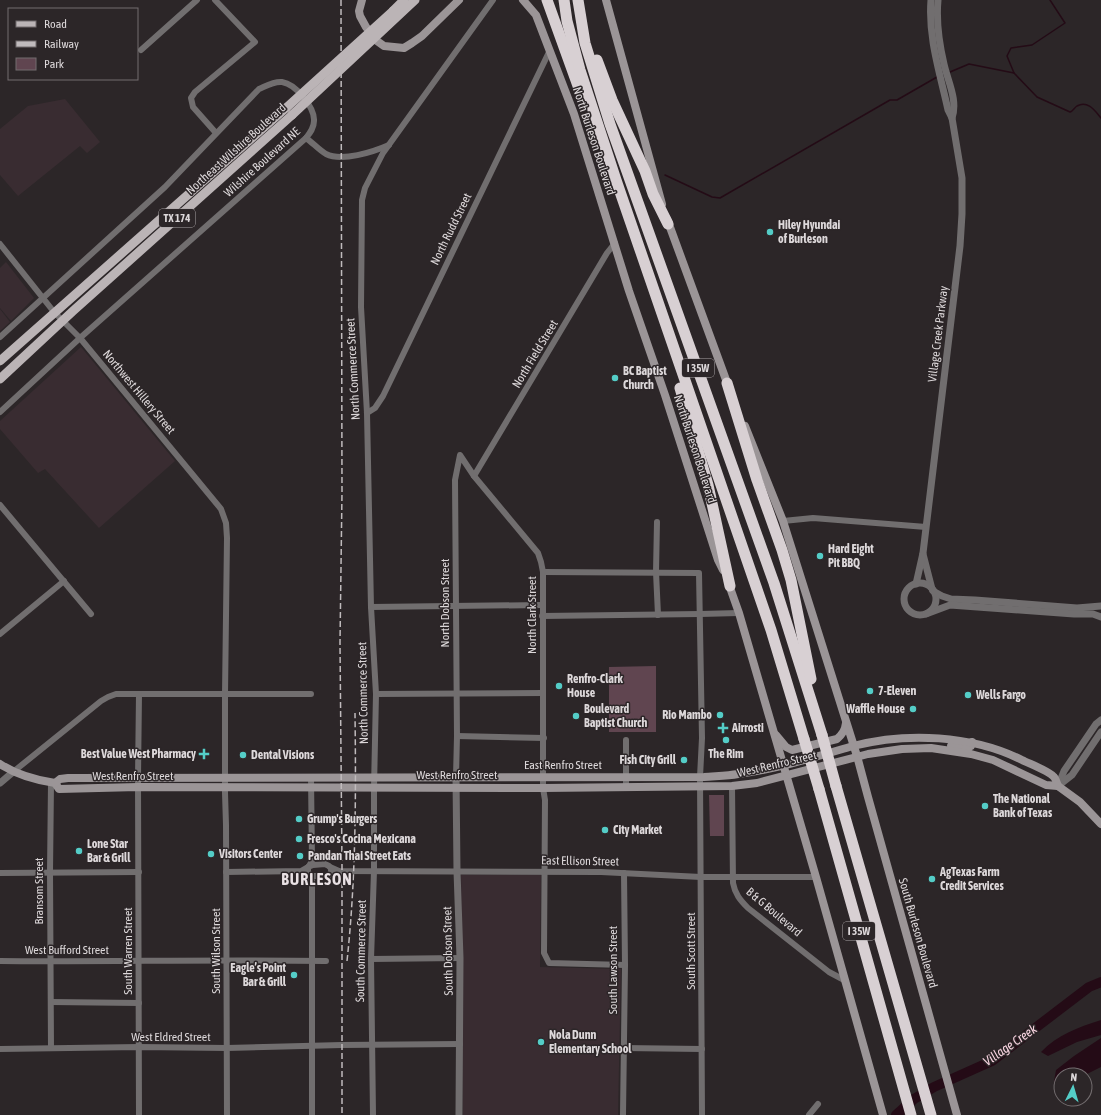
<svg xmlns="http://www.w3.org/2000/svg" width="1101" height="1115" viewBox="0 0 1101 1115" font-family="'Asap Condensed',sans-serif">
<rect width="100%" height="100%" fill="#2c2628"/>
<g fill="#392c31">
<polygon points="65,99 100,142 87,153 80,146 18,196 0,175 0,129 28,106"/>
<polygon points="6,262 34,298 11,321 0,308 0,268"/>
<polygon points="0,309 10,322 0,331"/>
<polygon points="81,347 175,461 99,528 45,469 38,473 0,429 0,421"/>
<polygon points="461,875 541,875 540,967 621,969 618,1115 463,1115"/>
</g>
<g fill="#604550">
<polygon points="656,666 656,732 609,732 609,667"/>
<polygon points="709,795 724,795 724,836 710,836"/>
</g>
<g fill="#240b16">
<path d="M 1101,1020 L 1101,1035 L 1077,1042 L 1048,1056 L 1041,1052 C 1057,1035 1079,1027 1101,1020 Z"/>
<polygon points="1101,1038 1101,1067 1085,1075 1061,1075 1060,1091 1054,1081 1056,1070 1074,1056"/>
</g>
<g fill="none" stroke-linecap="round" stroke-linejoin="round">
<g stroke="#240b16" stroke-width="1.5">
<path d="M 950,72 L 969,64 L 1014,73 L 1037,97 L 1070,112 C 1073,111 1074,108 1077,106 C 1088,100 1095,111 1101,118"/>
<polyline points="1014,73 1007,56 1011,48 1032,45 1065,23 1050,0"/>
<polyline points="665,175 712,197 720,198 890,100 897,100 937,77"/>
</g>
<polyline stroke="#240b16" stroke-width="10" points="896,1115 914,1099 934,1087 992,1061 1089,987 1101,982"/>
<g stroke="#716e6f" stroke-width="6">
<polyline points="215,0 255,42 195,92 191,98 193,107 216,133"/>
<polyline points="141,50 197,0"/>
<path d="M 306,138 C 313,143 319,150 326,154 C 342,162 373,152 389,145"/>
<polyline points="0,244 54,312 80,338 221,509 226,523 227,538 225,694 225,793 226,825 227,1115"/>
<path d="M 0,337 L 165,187 L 259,89 C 266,86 274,81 282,82 C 296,84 315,108 314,121 C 314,128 310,133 306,138 L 80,338 L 0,412"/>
<polyline points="367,413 375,408 383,396 550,50"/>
<polyline points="474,476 607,253 615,243"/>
<polyline points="0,505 91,614"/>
<polyline points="783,521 813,518 926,527"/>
<polyline points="657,522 656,572 658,615"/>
<polyline points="543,572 699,573 702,738 700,777 702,1115"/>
<polyline points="371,607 542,605"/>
<polyline points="542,616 700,614 739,613"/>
<polyline points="0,634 64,581"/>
<polyline points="376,694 543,693"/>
<polyline points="457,736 544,738"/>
<polyline points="13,772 101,701 108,697 116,694 311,694"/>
<polyline points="456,777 457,736 455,480 460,455 474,476 538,553 541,562 543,572 543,788 545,800 544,953 549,963 625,965"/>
<path d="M 732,786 L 733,883 C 735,894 740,900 748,908 L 829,972 L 846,981"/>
<polyline points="626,787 626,740"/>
<path d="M 325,864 L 329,866 C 332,869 332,873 328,876 L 312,876 L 308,873 L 308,867 L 313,865 Z"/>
<polyline points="309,866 312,861 311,777"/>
<polyline points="330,867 339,871 601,872 701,877 816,877"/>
<polyline points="226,872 301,871 308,867"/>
<polyline points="0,873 139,872"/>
<polyline points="309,875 312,881 312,1115"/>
<polyline points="371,959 460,958"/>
<path d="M 0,961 C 109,962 218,959 326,961"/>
<polyline points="51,1002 139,1003"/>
<polyline points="51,1048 50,872 51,783"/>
<polyline points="623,1048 702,1049"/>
<polyline points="0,1049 139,1047 227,1048 342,1045 460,1044"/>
<polyline points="139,1115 138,778 139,694"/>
<polyline points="373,1115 371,959 374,871 374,788 376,694 371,607 367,413 361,307 362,200 365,188 383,153 493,0"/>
<polyline points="623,1115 625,965 624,873"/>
<polyline points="809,1115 818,1104"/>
</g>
<g stroke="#716e6f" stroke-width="7">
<path d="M 938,0 C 936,22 939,43 944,64 C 948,82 958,100 952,118"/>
<polyline points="923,554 932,589"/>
<circle cx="920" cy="599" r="16"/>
<path d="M 916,584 L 923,553 L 960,246 L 962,214 L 962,178 L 952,118 L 948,110 C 940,73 928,38 931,0"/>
<polyline points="933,591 942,596 951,599 975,600 1077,608 1101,606"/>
<polyline points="926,614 950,605 1074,614 1093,614 1101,617"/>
<polyline points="456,777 457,871 460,958 459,1115"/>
<polyline points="0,783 13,772"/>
<polyline points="1058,786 1064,771 1096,724 1101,720"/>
<polyline points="1058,786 1072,775 1101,732"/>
</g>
<g stroke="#9b9597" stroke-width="8">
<polyline points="362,0 359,11 360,16 366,27 377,41 384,46 404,48 412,43 422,36 459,0"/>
<polyline points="523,0 536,15 574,114 629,291 665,395 718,560 723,570"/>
<polyline points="606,0 662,204"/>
<polyline points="667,219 729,388"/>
<polyline points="745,426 783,521 857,756 868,797 957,1115"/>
<polyline points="728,582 739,613 816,877 883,1115"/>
<path d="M 776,735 L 786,747 L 792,750 L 837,739 C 843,734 845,730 846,723"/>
<polyline points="951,746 967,747 971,746 972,742"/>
<path d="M 0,764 C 17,775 35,780 55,783 L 59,789 L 138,787 L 543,788 L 732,786 L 757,783 L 868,754 L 902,749 L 931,748 L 971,754 L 993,760 L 1046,785 L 1058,786 L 1080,802 L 1101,824"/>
<path d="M 55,783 L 60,779 L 68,778 L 704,777 C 715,776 727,776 738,774 C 777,769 815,757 853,746 C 907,732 972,735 1022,760 C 1030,764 1049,771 1054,777 C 1056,779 1057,784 1058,786"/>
</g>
<g stroke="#bbb4b6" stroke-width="9">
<polyline points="393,11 404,0"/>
<polyline points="0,361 286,108"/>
<polyline points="0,379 73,311 292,115"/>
</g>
<g stroke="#d8d0d3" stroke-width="11">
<polyline points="547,0 578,86"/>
<polyline points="564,0 567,21 580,70 616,180 771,630 804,739"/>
<polyline points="578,0 585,43 610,124 774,583 822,735"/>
<polyline points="597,60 612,100 645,171 653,194 668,224"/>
<polyline points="727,383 757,480 782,550 791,580 811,679"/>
<polyline points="680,388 708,485 730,586"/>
<polyline points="836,786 931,1115"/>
<polyline points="819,789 911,1115"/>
</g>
<g stroke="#c0bbbd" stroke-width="1.5" stroke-dasharray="6 3" stroke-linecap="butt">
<polyline points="341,0 342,492 340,643 342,866 342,1115"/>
<path d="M 347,961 C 356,878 356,796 355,713"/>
</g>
<g stroke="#bbb4b6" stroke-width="9">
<polyline points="286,108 393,11"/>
<polyline points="292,115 415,0"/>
</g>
<g stroke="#d8d0d3" stroke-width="11">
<polyline points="822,735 836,786"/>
<polyline points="804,739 819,789"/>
</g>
</g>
<g fill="#54cdc7" stroke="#2c2628" stroke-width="1.5">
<circle cx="770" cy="232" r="4"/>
<circle cx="615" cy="378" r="4"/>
<circle cx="820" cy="556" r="4"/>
<circle cx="559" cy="686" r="4"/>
<circle cx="870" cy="691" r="4"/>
<circle cx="968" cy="695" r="4"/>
<circle cx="913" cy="709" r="4"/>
<circle cx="720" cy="715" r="4"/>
<circle cx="576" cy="716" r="4"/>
<path d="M721 722h4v4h4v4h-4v4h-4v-4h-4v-4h4z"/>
<circle cx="726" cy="740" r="4"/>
<path d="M202 748h4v4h4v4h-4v4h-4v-4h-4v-4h4z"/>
<circle cx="243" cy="755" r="4"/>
<circle cx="684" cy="760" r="4"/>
<circle cx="985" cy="806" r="4"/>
<circle cx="299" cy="819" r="4"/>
<circle cx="605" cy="830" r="4"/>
<circle cx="299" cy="839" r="4"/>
<circle cx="79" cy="851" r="4"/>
<circle cx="211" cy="854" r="4"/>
<circle cx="300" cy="856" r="4"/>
<circle cx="932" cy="879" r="4"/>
<circle cx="294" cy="975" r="4"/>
<circle cx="541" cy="1042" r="4"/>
</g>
<g text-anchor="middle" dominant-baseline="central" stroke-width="3" stroke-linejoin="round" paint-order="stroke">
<g fill="#2c2628" stroke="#a8a3a5" stroke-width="1">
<rect x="159" y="209" width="36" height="18" rx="3"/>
<rect x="682" y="359" width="32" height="18" rx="3"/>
<rect x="843" y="922" width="32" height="18" rx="3"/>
</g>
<g font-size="11" font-weight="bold" fill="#ddd8da">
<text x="177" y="218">TX 174</text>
<text x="698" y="368">I 35W</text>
<text x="859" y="931">I 35W</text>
</g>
<g font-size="12" fill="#ddd8da" stroke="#2c2628">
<text transform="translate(594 141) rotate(72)">North Burleson Boulevard</text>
<text transform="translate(236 149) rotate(-42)">Northeast Wilshire Boulevard</text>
<text transform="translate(262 162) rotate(-42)">Wilshire Boulevard NE</text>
<text transform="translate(451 229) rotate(-64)">North Rudd Street</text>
<text transform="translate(938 334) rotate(-83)">Village Creek Parkway</text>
<text transform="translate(535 354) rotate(-59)">North Field Street</text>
<text transform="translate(353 369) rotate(-93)">North Commerce Street</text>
<text transform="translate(139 392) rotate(50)">Northwest Hillery Street</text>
<text transform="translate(695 449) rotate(72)">North Burleson Boulevard</text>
<text transform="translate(445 603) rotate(-90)">North Dobson Street</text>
<text transform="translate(532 615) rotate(-90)">North Clark Street</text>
<text transform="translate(363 693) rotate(-91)">North Commerce Street</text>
<text transform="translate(777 764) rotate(-13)">West Renfro Street</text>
<text x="563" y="765">East Renfro Street</text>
<text x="457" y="775">West Renfro Street</text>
<text x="133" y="776">West Renfro Street</text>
<text transform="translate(580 861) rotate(1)">East Ellison Street</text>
<text transform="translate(39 891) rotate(-90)">Bransom Street</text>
<text transform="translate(774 912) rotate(40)">B &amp; G Boulevard</text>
<text transform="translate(918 933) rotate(74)">South Burleson Boulevard</text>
<text x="67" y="950">West Bufford Street</text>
<text transform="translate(128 951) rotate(-90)">South Warren Street</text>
<text transform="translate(216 951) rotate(-90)">South Wilson Street</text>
<text transform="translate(361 951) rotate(-89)">South Commerce Street</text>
<text transform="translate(448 951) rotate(-91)">South Dobson Street</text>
<text transform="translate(691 951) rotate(-90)">South Scott Street</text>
<text transform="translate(613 970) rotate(-90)">South Lawson Street</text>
<text x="171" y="1037">West Eldred Street</text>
</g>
<g font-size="12" font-weight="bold" fill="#ddd8da" stroke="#2c2628" text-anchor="start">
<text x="778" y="225">Hiley Hyundai<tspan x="778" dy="14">of Burleson</tspan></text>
<text x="623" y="371">BC Baptist<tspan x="623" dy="14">Church</tspan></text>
<text x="828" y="549">Hard Eight<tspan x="828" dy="14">Pit BBQ</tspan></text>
<text x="567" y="679">Renfro-Clark<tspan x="567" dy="14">House</tspan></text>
<text x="878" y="691">7-Eleven</text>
<text x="976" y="695">Wells Fargo</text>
<text x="584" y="709">Boulevard<tspan x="584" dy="14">Baptist Church</tspan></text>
<text x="905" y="709" text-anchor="end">Waffle House</text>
<text x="712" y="715" text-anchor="end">Rio Mambo</text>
<text x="732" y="728">Airrosti</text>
<text x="196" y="754" text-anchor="end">Best Value West Pharmacy</text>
<text x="726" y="754" text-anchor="middle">The Rim</text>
<text x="251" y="755">Dental Visions</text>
<text x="676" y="760" text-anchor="end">Fish City Grill</text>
<text x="993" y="799">The National<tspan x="993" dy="14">Bank of Texas</tspan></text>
<text x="307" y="819">Grump's Burgers</text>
<text x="613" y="830">City Market</text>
<text x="307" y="839">Fresco's Cocina Mexicana</text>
<text x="87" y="844">Lone Star<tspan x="87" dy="14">Bar &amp; Grill</tspan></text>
<text x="219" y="854">Visitors Center</text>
<text x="308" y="856">Pandan Thai Street Eats</text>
<text x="940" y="872">AgTexas Farm<tspan x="940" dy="14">Credit Services</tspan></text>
<text x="286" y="968" text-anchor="end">Eagle’s Point<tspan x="286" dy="14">Bar &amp; Grill</tspan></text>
<text x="549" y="1035">Nola Dunn<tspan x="549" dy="14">Elementary School</tspan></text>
</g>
<g font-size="13" font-style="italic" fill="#fad5e2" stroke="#2c2628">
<text transform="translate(1010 1045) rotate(-35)">Village Creek</text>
</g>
<g font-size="16" font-weight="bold" letter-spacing="1" fill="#e9e1e4" stroke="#2c2628">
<text x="317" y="879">BURLESON</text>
</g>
</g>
<rect x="8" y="8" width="130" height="72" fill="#2c2628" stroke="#736d6f"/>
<rect x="16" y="21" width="20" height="6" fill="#bbb4b6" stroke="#736d6f"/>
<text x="44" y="28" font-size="12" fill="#ddd8da">Road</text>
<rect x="16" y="41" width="20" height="6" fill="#c0bbbd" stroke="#736d6f"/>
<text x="44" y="48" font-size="12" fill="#ddd8da">Railway</text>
<rect x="16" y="58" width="20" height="12" fill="#604550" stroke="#736d6f"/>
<text x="44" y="68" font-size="12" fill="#ddd8da">Park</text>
<g transform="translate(1073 1087) rotate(5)"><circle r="19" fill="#2c2628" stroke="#736d6f"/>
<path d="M0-3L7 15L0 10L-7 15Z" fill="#54cdc7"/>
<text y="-6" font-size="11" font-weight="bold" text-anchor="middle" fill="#ddd8da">N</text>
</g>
</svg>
